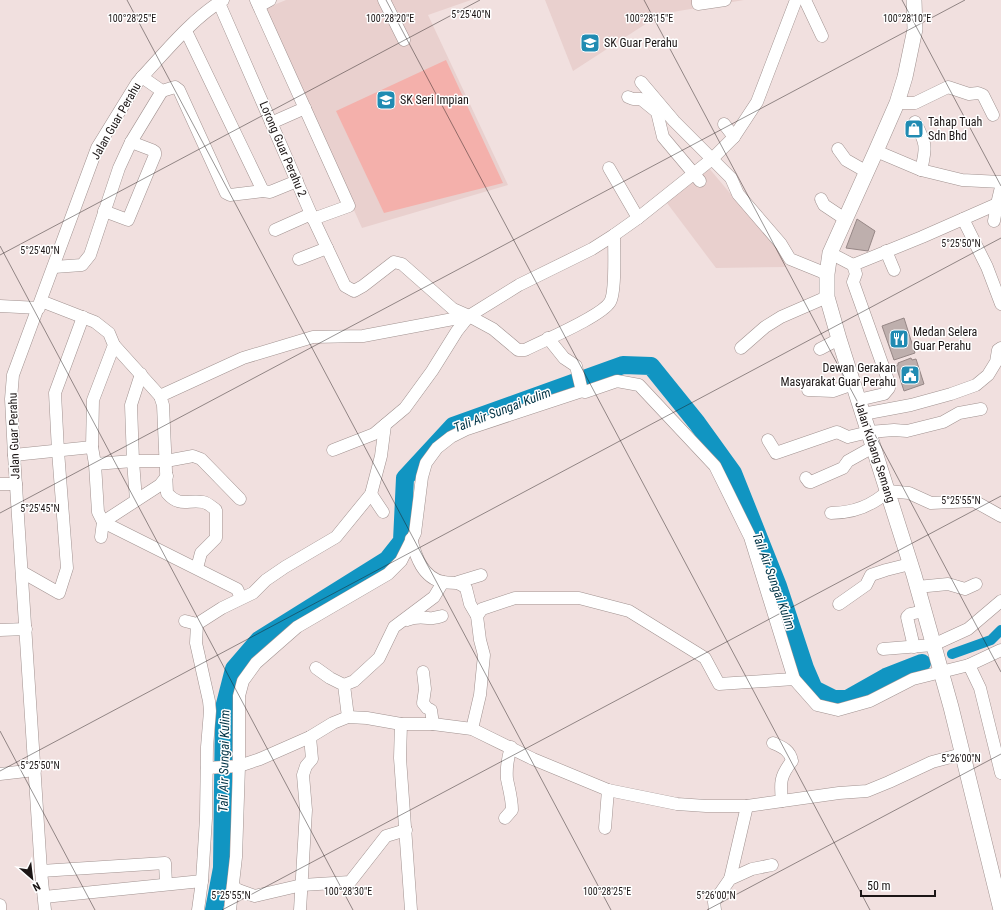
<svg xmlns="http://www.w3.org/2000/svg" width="1001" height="910" viewBox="0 0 1001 910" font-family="'Roboto Condensed',sans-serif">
<rect width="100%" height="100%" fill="#f1e0df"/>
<g fill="#e9d0ce">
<polygon points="286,0 471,0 428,15 508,185 362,228 264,9"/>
<polygon points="545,0 744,0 661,14 573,71"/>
<polygon points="708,167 782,255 786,267 716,268 667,203"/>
</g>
<polygon fill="#f4b0ab" points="446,60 503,183 384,213 336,111"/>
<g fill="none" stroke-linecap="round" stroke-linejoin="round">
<polyline stroke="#1195c2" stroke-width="10" points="952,654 991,640 1001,630"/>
<polyline stroke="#1195c2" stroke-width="18" points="214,910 222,868 224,708 234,669 259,640 387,560 402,541 405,478 453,426 623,365 651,366 697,423 733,473 778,586 805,668 814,689 834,699 847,699 886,677 922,663"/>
</g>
<g fill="#beafad" stroke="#968786">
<polygon points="857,219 875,231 868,251 846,248"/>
<polygon points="904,318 915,353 894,360 882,326"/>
<polygon points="911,358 912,360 916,359 924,384 904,391 896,366 898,365 898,363"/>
</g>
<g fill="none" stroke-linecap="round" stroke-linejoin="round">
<g stroke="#a19290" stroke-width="13">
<g id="minor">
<polyline points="256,0 349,206 313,219"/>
<polyline points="384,0 404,40"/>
<polyline points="698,0 698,4 725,0"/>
<polyline points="805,0 822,36"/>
<path d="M 219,3 L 311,214 L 345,286 L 354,291 L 363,286 L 394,262 L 402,264 L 453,309 L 469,316 L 493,329 L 518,350 L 525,350 C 542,341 601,317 610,302 C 616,292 614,249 614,235"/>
<polyline points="259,6 270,0"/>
<polyline points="186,31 263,191"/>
<polyline points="142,77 162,91 175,87 179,90 226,193 230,195 263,191 270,192 297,181"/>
<polyline points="641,82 674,121 731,178 738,194 781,244 790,259 827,274"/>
<polyline points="628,97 633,99 641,99 657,112 663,137 700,181"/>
<polyline points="897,103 915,103 948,87 969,94 978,93 983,95 993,115"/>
<path d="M 915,122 C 926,143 927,146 921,170"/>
<polyline points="271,123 305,108"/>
<polyline points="724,124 734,137"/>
<polyline points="838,149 846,160 867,172"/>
<polyline points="876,151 921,170 962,180 1001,182"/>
<polyline points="609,168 638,218"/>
<polyline points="821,199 824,205 845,219"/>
<polyline points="104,211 128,220 155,155 155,152 152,150 131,142"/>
<polyline points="963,219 987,267 1001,304"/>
<polyline points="994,221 997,204"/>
<polyline points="275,230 311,214"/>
<polyline points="886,251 894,270"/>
<polyline points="830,253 853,265 856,274 853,282 889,383 889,388 884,394 858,400"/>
<polyline points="299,259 327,248"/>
<polyline points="853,265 922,237 997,204 1001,187"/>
<polyline points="54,267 82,265 90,255 119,168 131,142 162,91"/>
<polyline points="41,301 95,322 109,333 114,345 93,400 92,447 95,464 98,512 103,522 101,537"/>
<polyline points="0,306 39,308"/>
<path d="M 114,345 L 160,396 L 163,405 L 167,493 C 180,508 188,499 203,502 C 208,503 212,507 216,510 L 216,538 L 201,553 L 197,568"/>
<polyline points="741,348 765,327 781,317 827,297"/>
<polyline points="820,349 839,339"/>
<polyline points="808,390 833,391 853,384"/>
<polyline points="582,391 585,392 617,381 639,385 715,466 750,537 794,679 817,705 838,710 870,701 913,679 969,665 1001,650"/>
<polyline points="160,396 243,358 313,337 363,336 469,316 519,285 592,249 614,235 638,218 712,159 734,137 757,102 796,0"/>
<polyline points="863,414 911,405 951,394 976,385 988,375 996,362 998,350 1001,348"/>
<polyline points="768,440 776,453 837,432 848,437 869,432 894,430 907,431 943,422 959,413 981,409"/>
<polyline points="333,450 374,434 405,408 432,371 457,331 469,316"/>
<polyline points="14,455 92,447"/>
<polyline points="95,464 133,461 166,461 193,456 201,459 240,499"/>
<polyline points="806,478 809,482 811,482 843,468 848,461 873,447"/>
<polyline points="0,484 16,484"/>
<polyline points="371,494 383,512"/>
<polyline points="136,500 133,461 131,405 141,374"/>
<path d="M 831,513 C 852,513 872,506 888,491 L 909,493 L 931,503 L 974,501 L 1001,516"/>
<polyline points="103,522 237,589 241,598"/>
<polyline points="103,522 160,485 167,476"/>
<path d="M 411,539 C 416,557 423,578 443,582 C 455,584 455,580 466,588 L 470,604 L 477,616 L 480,640 L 484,655 L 480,695 L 472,729"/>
<polyline points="22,572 59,593 67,568 58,451 55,393 83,317"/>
<polyline points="458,582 481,575"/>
<polyline points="917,587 948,584 965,589 976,584"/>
<polyline points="839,604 866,585 871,575 886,570 910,564"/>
<polyline points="477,616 482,609 515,598 579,598 629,611 705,658 719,684 794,679"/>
<path d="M 407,620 C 414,617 420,617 428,618 C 431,619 438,617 442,616"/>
<polyline points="185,621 197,624"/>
<polyline points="0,630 26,629"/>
<polyline points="914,647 907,617 910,614 924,611"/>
<polyline points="883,649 933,645 968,629 1001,601"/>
<polyline points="969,665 980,688 1001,773"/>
<polyline points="316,668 330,678 344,685 348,717"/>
<polyline points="423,672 425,689 423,703 427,708 431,710 433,724"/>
<polyline points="344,685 354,681 379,658 394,627 434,597 443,582"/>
<polyline points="401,724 400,758 411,910"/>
<path d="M 773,743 C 782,747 790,750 792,761 C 780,776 780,783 782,801"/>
<polyline points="207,768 239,766 260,759 310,737 333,723 348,717 367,718 401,724 433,724 472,729 533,759 608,790 677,804 706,806 747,806 839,793 867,791 889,782 932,762 962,754"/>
<polyline points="0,774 35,770"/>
<path d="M 505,818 L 512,810 C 512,799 509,789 507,779 C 506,768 508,757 511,747"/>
<polyline points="605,828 608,790"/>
<polyline points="41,871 165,863 166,884"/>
<polyline points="730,879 747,806"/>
<polyline points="233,886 238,890 255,896 302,885 350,882 386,836 406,830"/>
<polyline points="44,897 202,881"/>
<polyline points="0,905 0,910"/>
<path d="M 45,910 L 41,871 L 14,455 L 11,399 L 13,375 L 97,148 L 137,83 L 142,77 C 167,50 192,19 223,0"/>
<polyline points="198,910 202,881 206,818 207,747 210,711 209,701 196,643 197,624 222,608 253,593 266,580 285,567 336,537 371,494 381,456 385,425"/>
<polyline points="230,910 236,857 239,766 239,696 243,681 256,663 297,627 388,574 401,561 415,533 422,477 426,463 437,448 451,437 467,429 582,391 576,366 564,358 548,338"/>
<polyline points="300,910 306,810 303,775 306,766 312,759 310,737"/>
<polyline points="715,910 714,902 730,879 752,869 772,865"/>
</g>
</g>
<g stroke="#a19290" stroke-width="16">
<polyline id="major" points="914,0 915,29 905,77 897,103 876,151 830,253 827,274 827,297 839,339 914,575 951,707 1001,910"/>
</g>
<use href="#minor" stroke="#fff" stroke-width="12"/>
<use href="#major" stroke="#fff" stroke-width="15"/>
</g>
<path fill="none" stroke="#1c1616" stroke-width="1" stroke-opacity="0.45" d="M 127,0 L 611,910M 386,0 L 870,910M 644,0 L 1001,672M 902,0 L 1001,186M 0,246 L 353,910M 0,255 L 480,0M 0,513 L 965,0M 0,731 L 95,910M 0,771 L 1001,238M 222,910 L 1001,496M 707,910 L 1001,754"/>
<defs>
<g id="school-square" transform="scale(1)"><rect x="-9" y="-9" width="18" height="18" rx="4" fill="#208bb2" stroke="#fff"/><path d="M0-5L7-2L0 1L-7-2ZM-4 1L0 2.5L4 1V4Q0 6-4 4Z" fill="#fff"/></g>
<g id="shop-square" transform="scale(1)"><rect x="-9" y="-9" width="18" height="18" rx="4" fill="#208bb2" stroke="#fff"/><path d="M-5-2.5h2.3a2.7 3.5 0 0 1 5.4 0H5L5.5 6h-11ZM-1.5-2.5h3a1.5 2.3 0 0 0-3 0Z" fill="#fff"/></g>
<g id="restaurant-square" transform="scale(1)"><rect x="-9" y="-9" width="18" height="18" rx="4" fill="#208bb2" stroke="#fff"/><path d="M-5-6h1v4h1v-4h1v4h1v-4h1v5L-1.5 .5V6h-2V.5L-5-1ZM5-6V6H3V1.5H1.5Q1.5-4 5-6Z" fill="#fff"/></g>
<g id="civic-square" transform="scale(1)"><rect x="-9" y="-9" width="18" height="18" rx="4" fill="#208bb2" stroke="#fff"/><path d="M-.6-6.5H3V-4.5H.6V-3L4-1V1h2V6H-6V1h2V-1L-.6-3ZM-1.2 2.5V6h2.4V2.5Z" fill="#fff"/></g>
</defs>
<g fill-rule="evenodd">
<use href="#school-square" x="590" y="43"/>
<use href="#school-square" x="386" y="100"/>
<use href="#shop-square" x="914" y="129"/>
<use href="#restaurant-square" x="899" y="339"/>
<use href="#civic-square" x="910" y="375"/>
</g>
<g text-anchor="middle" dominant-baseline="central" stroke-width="3" stroke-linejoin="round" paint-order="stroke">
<g font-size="12" fill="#1c1616" stroke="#fff" text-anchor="start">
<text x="604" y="43">SK Guar Perahu</text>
<text x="400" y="100">SK Seri Impian</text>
<text x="928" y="122">Tahap Tuah<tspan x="928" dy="14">Sdn Bhd</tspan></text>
<text x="913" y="332">Medan Selera<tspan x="913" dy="14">Guar Perahu</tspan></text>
<text x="896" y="368" text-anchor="end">Dewan Gerakan<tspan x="896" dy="14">Masyarakat Guar Perahu</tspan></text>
</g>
<g font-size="12" fill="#1c1616" stroke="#fff">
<text transform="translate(116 121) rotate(-60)">Jalan Guar Perahu</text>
<text transform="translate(283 149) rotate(67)">Lorong Guar Perahu 2</text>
<text transform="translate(14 436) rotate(-92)">Jalan Guar Perahu</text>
<text transform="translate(875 452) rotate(72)">Jalan Kubang Semang</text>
</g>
<g font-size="13" font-style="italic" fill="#003345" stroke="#fff">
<text transform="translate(502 410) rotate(-21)">Tali Air Sungai Kulim</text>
<text transform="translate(774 581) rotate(70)">Tali Air Sungai Kulim</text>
<text transform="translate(224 761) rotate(-89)">Tali Air Sungai Kulim</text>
</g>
</g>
<g font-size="10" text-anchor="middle" fill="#1c1616" stroke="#fff" stroke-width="3" stroke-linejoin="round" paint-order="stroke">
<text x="471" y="18">5°25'40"N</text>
<text x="132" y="22">100°28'25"E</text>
<text x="390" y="22">100°28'20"E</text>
<text x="649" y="22">100°28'15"E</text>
<text x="907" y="22">100°28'10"E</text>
<text x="961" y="247">5°25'50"N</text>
<text x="40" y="254">5°25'40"N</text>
<text x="961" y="504">5°25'55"N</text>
<text x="40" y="512">5°25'45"N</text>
<text x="961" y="762">5°26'00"N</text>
<text x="40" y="769">5°25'50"N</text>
<text x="348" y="895">100°28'30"E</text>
<text x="607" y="895">100°28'25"E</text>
<text x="231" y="899">5°25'55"N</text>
<text x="716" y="899">5°26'00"N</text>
</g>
<g transform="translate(32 878) rotate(152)" stroke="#ffffff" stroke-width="3" paint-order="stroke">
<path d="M0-3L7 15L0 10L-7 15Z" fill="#1c1616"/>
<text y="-6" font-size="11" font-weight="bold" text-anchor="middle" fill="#1c1616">N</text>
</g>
<path d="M861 890v6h74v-6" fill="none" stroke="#1c1616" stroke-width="2"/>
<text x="867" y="890" font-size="12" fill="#1c1616" stroke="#ffffff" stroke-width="3" paint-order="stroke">50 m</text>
</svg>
